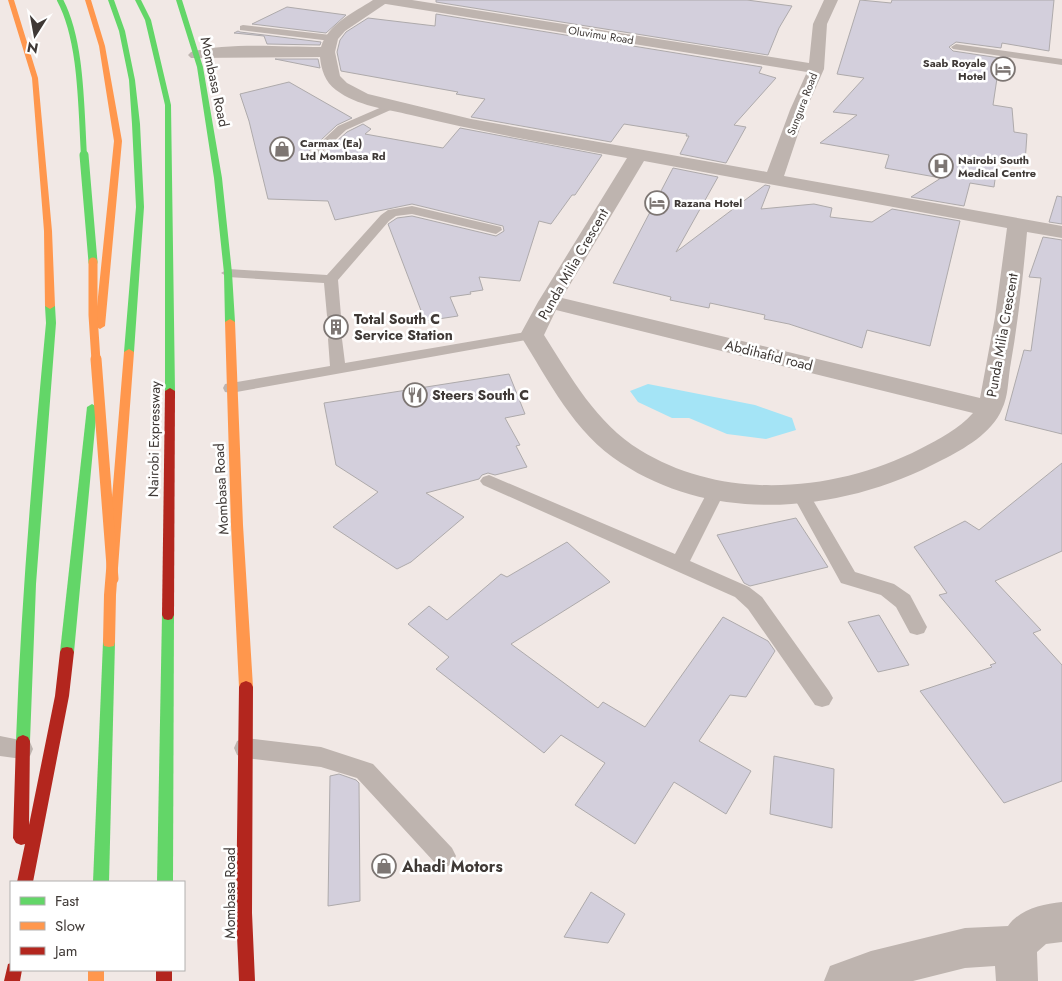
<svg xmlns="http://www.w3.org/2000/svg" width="1062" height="981" viewBox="0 0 1062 981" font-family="Jost,sans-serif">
<rect width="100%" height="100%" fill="#f1e8e5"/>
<polygon fill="#a4e4f6" points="648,384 755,405 792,418 796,430 766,439 727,434 689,418 672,418 638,402 630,391"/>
<g fill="#d3cfdc" stroke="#aeaaab">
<polygon points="436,0 747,0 792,6 779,28 768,55 436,2"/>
<polygon points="860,0 891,3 892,0 1054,0 1049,51 1002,43 1001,48 956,42 949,47 953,51 1000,58 993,105 1012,108 1014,132 1027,134 1025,163 998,158 994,187 970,183 964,206 911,197 941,178 885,168 889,155 820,143 857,115 833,112 864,78 837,74"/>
<polygon points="287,7 346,15 326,33 252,24"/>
<polygon points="436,14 762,67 759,73 776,78 734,125 746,127 726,163 680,154 689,136 686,136 687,134 624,124 611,142 471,117 485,99 456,94 458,92 341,71 337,52 340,40 346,32 368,18 435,26"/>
<polygon points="238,31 240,32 321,42 320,45 267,44 264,36 234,33"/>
<polygon points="275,59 318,59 320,68"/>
<polygon points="289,82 352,118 337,125 305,155 305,158 311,161 317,159 347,132 363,124 371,129 365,134 443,148 460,128 602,155 575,195 572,195 551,224 539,221 520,281 479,277 483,290 470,292 471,294 450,297 458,316 425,321 388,224 397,218 412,216 496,236 504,231 503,226 412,204 335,220 328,201 268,199 249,121 240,94"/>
<polygon points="673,168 718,177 676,252 765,185 770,186 761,209 814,204 832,208 830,217 872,222 892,209 960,221 930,346 867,330 862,348 789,324 764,319 765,315 710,303 709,308 670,300 671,297 613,283"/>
<polygon points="1057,196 1062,197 1062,224 1049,222"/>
<polygon points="1043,237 1062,240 1062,434 1005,420 1024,350 1031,351 1041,278 1029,277"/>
<polygon points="509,374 525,414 505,418 520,445 516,446 527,467 495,475 488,473 482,475 479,479 426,493 464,517 411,562 397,569 333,527 378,492 336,465 324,403"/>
<polygon points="1062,463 1062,551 995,581 1041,630 1033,633 1062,665 1062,781 1004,803 920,691 992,667 990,665 996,663 939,595 947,593 914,547 965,521 979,530"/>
<polygon points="796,518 828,567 750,586 744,583 717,535"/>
<polygon points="567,542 610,582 511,644 598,708 603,702 645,727 723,617 768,641 775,651 746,697 730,695 699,741 751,771 726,814 674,782 635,844 575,805 605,763 561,735 544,753 436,669 449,657 408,624 429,606 447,620 501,574 507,577"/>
<polygon points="879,615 909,665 878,672 848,622"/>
<polygon points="774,756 834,769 832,828 770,814"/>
<polygon points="339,774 356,780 359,783 360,901 328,906 330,776"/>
<polygon points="591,892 625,914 608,943 564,937"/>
</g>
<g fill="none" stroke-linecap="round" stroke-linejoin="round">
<g fill="#beb4af" fill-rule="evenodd">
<polygon points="243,25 331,35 336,38 331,41 240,30 240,26"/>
<polygon points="956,44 1062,59 1062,65 953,49 951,47"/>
<polygon points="391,103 396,106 395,108 346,130 316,158 312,159 306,156 338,126"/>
<polygon points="412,206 501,227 502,230 496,234 412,214 396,216 389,221 338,280 341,316 339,319 329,319 327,316 324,283 228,277 221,273 228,269 327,275 381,215 388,210"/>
<polygon points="532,331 537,332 539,335 537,338 231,393 225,392 223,388 225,384 231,383 330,366 328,339 330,336 340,336 342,339 345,363"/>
<polygon points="489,475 675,554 710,487 716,485 722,487 725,491 690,561 749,587 762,597 829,691 833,698 829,705 822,707 815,705 748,609 735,597 483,485 480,481 483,477"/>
<polygon points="801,488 807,490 855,572 894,584 910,595 927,627 924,633 917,635 910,633 896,607 881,595 841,583 792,494 795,490"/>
<polygon points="0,736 30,742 33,749 30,756 22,759 0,756"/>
<polygon points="245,738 321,747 373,764 452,848 456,856 452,864 444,868 436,864 357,778 321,767 245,758 237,755 234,748 237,741"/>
</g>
<g fill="#beb4af" fill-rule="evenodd">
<path d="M 373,0 L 412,0 L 809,63 L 813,24 L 824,0 L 838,0 L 827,24 L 824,69 L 806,110 L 784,176 L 1062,226 L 1062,238 L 1027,232 C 1023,277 1018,323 1010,368 C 1008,381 1008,397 1002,409 C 992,433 964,449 942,460 C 845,512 717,526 621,463 C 574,433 549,381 520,335 L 538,302 L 627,158 C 555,145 482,132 411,115 C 386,109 357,106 336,90 C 325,82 321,69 320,57 L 191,58 L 188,55 L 191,52 C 229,42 281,47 321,47 C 328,24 353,13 373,0 ZM 385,4 L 386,4 L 807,72 L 790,110 L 767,172 L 471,119 L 368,94 L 347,83 L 340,76 L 335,52 L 338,39 L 345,31 ZM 644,161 L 1007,228 L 995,317 L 980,398 L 562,298 ZM 556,310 L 973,413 C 959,429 939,439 920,449 C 836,492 724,502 640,450 C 596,423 571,377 544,335 Z"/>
<path d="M 1062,902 L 1062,942 L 1046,944 L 1037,952 L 1038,981 L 996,981 L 995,966 L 965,968 L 913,981 L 824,981 L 830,966 L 871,951 L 965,928 L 1008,926 C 1020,909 1042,904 1062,902 Z"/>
</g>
<g fill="#63d668" fill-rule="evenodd">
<polygon points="108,0 114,0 125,31 135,80 140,124 144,207 134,352 129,355 124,352 136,207 132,124 129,80 119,31"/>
<polygon points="135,0 141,0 151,20 171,105 175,391 170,394 165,391 165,105 145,20"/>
<polygon points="176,0 182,0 203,67 222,178 232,273 235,322 230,325 225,322 224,273 214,178 197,67"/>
<path d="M 50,303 L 55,306 L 56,323 L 36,584 L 30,741 L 28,745 L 23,747 L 18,745 L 16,741 C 21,601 33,462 46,323 L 45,306 Z"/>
<polygon points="92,404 97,407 74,652 72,656 67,657 62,656 60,652 87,407"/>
<polygon points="168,610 172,611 174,615 173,882 157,882 162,615 164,611"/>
<polygon points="109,637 114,638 115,642 109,882 93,882 103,642 104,638"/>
</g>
<g fill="#ff974d" fill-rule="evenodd">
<polygon points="8,0 14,0 38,78 52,231 55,306 50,309 45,306 44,231 32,78"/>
<polygon points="85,0 91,0 105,46 122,141 105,326 100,329 95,326 114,141 99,46"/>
<polygon points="230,319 235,322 243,525 253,687 251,691 246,693 241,691 239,687 231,525 225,322"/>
<polygon points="129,349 134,352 116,595 115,642 114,646 109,647 104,646 103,642 104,595 124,352"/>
<rect x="88" y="970" width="16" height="11"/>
</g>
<g fill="#b3261e" fill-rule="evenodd">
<polygon points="170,388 175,391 174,615 172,619 168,620 164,619 162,615 165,391"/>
<polygon points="67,647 72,648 74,652 69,696 33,882 17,882 25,844 21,845 16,843 13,838 16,741 18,737 23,735 28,737 30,741 29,825 55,696 60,652 62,648"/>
<polygon points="246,681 251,683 253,687 252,913 255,981 239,981 236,913 239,687 241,683"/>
<polygon points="11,963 11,970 22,970 20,981 4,981 8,964"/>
<rect x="156" y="970" width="16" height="11"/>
</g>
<path stroke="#63d668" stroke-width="6" d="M 60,0 C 82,41 81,109 84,156"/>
<polyline stroke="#63d668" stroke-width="9" points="84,155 93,262"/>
<polyline stroke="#ff974d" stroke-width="9" points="93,262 93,315 96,361"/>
<polyline stroke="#ff974d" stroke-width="11" points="96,359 113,579"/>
</g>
<defs>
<g id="hotel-ring" transform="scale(1.25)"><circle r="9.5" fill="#fff" stroke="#7d7673" stroke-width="1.5"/><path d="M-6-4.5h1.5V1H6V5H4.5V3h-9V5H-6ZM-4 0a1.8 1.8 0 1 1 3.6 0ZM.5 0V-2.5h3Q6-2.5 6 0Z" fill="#7d7673"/></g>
<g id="shop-ring" transform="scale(1.25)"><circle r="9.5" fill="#fff" stroke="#7d7673" stroke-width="1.5"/><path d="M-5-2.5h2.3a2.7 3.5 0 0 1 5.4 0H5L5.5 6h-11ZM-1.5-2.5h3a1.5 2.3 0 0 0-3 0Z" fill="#7d7673"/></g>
<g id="hospital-ring" transform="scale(1.25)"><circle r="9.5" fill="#fff" stroke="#7d7673" stroke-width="1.5"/><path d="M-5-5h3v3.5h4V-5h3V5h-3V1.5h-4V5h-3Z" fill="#7d7673"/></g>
<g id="building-ring" transform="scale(1.25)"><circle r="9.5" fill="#fff" stroke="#7d7673" stroke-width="1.5"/><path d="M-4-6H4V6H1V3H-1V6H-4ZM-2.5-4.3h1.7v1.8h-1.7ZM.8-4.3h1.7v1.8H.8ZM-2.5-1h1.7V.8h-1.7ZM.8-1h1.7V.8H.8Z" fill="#7d7673"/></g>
<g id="restaurant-ring" transform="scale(1.25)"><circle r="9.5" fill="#fff" stroke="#7d7673" stroke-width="1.5"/><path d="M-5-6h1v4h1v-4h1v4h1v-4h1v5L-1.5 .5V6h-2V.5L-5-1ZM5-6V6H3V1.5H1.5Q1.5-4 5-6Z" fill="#7d7673"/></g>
</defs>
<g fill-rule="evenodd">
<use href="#hotel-ring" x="1003" y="69"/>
<use href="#shop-ring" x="282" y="149"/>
<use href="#hospital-ring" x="941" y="166"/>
<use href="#hotel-ring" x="657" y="203"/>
<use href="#building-ring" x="336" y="327"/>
<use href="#restaurant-ring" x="415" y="395"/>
<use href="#shop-ring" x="384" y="866"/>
</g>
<g text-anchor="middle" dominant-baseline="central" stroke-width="5" stroke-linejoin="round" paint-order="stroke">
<g font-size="11" fill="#3f3936" stroke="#fff">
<text transform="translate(601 35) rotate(9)">Oluvimu Road</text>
<text transform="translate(802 104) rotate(-69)">Sungura Road</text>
</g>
<g font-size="11" font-weight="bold" fill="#3f3936" stroke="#fff" text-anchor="start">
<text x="986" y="63" text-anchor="end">Saab Royale<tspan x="986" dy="13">Hotel</tspan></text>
<text x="300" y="143">Carmax (Ea)<tspan x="300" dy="13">Ltd Mombasa Rd</tspan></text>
<text x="958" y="160">Nairobi South<tspan x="958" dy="13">Medical Centre</tspan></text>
<text x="674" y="203">Razana Hotel</text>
</g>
<g font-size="14" fill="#3f3936" stroke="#fff">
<text transform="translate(215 82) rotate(78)">Mombasa Road</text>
<text transform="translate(573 264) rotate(-60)">Punda Milia Crescent</text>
<text transform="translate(1002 335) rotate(-80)">Punda Milia Crescent</text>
<text transform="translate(769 355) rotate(14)">Abdihafid road</text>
<text transform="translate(154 439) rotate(-89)">Nairobi Expressway</text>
<text transform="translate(221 489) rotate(-93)">Mombasa Road</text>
<text transform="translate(230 893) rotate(-90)">Mombasa Road</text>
</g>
<g font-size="14" font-weight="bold" fill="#3f3936" stroke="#fff" text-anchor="start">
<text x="354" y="319">Total South C<tspan x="354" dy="16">Service Station</tspan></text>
<text x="432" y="395">Steers South C</text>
</g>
<g font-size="16" font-weight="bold" fill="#3f3936" stroke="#fff" text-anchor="start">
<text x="402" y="866">Ahadi Motors</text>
</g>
</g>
<rect x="10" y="881" width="175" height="90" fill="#ffffff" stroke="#b2b0af"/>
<rect x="20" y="897" width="25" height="8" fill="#63d668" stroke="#b2b0af"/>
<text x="55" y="906" font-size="15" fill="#3f3936">Fast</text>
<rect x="20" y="922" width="25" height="8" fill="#ff974d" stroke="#b2b0af"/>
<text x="55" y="931" font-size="15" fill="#3f3936">Slow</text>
<rect x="20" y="947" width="25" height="8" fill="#b3261e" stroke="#b2b0af"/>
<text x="55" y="956" font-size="15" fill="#3f3936">Jam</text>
<g transform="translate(35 35) rotate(191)" stroke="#ffffff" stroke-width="4" paint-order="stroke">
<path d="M0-4L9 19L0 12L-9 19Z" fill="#3f3936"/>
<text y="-8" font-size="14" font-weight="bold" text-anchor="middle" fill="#3f3936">N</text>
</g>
</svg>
